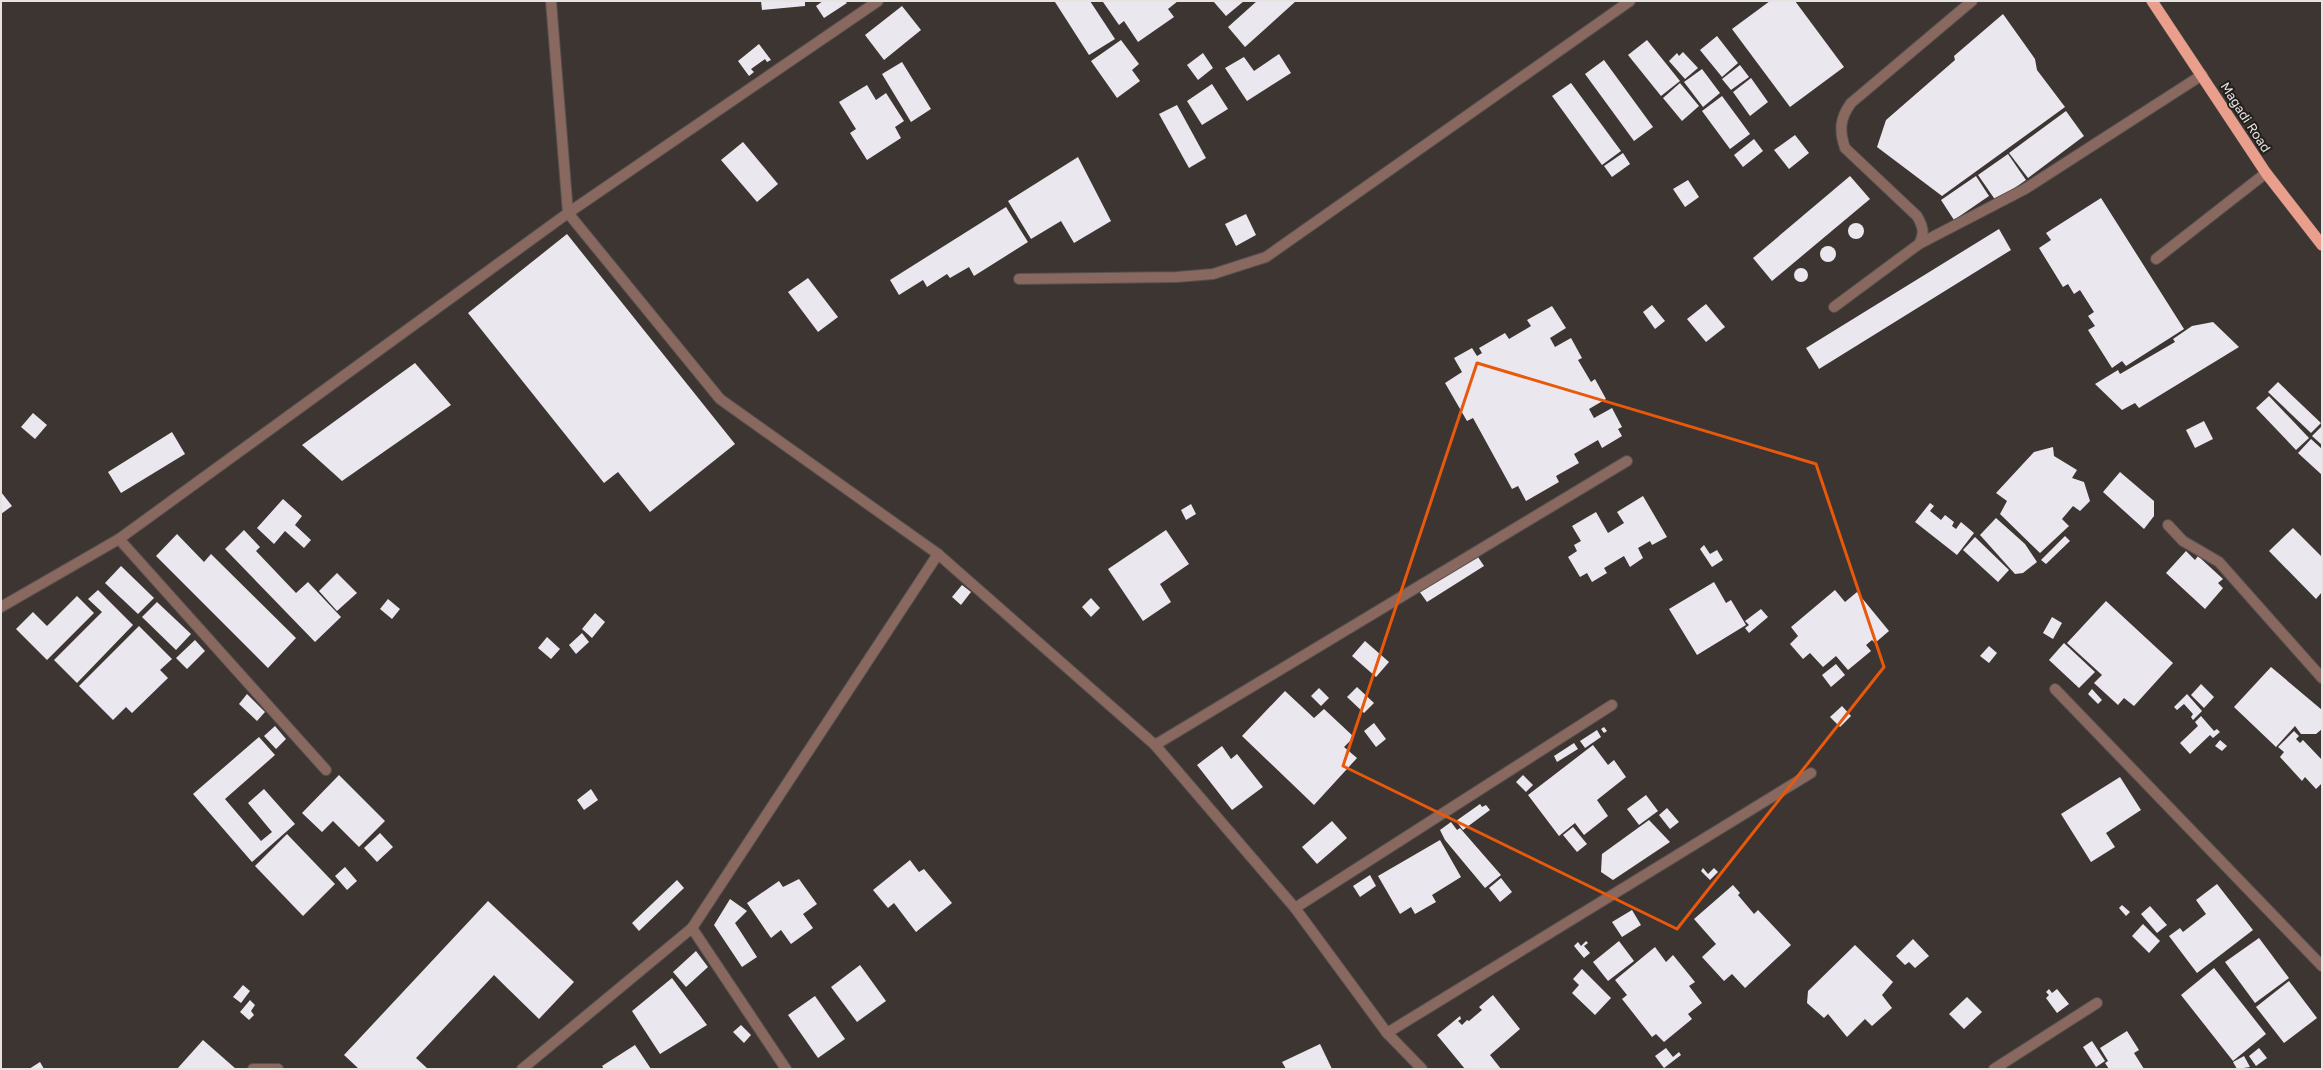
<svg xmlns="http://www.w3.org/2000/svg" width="2323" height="1070" viewBox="0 0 2323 1070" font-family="'Golos Text',sans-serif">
<rect width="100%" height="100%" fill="#3c3532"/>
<g fill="#ebe7ee">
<polygon points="761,1 805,1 805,6 762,10"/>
<polygon points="823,1 845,1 847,3 824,18 816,6"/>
<polygon points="1057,1 1090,1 1115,39 1089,55 1055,2"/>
<polygon points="1178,1 1168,9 1174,17 1138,42 1124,21 1119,25 1103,2"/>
<polygon points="1213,1 1244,1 1226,16"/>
<polygon points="1257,1 1296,1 1245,47 1228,27"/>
<polygon points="1770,1 1795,1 1844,67 1790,107 1732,29"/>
<polygon points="902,6 921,30 884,60 865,35"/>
<polygon points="2003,14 2035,59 2037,70 2065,107 1942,196 1877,147 1886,120 1955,60 1954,56"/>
<polygon points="1717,36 1738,63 1722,77 1700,50"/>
<polygon points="1121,40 1139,64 1132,70 1140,81 1117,98 1091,61"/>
<polygon points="1647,40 1680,81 1661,96 1628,55"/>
<polygon points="759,44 771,60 767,62 765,59 751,69 754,72 749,76 738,61"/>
<polygon points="1683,52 1698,68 1685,79 1669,61 1677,53 1679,56"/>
<polygon points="1203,53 1213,68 1198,80 1187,65"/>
<polygon points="1279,54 1291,73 1247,101 1225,68 1244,57 1254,71"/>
<polygon points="1604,60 1653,127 1634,141 1585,74"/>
<polygon points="902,62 931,109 911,122 882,74"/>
<polygon points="1740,65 1749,77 1731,90 1722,79"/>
<polygon points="1702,69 1720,93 1703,107 1684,82"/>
<polygon points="1751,78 1768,102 1750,116 1733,92"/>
<polygon points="1571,83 1621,151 1602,165 1552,96"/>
<polygon points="1680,83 1699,106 1682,121 1663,98"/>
<polygon points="1212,84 1228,109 1202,125 1187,101"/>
<polygon points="867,85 876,100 886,93 904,121 895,127 901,138 867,160 850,133 856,129 839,102"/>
<polygon points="1722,96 1750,134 1730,149 1702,111"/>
<polygon points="1177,105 1206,158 1189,168 1159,114"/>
<polygon points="2066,111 2084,136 2028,178 2009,153"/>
<polygon points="1795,135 1809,153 1789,169 1774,150"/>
<polygon points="1754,139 1763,151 1743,167 1734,155"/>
<polygon points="743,142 778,184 757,202 721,160"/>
<polygon points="1623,153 1630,164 1612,177 1604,166"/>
<polygon points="2008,154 2026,180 1996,201 1978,175"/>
<polygon points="1078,157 1111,221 1074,243 1061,221 1031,239 1008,201"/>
<polygon points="1850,176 1870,199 1772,281 1753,258"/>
<polygon points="1976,176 1989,196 1954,220 1941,200"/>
<polygon points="1688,180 1699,197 1685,207 1673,189"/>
<polygon points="2101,198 2184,329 2126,366 2122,361 2112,368 2088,330 2095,326 2088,316 2094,312 2080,290 2074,294 2068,284 2063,287 2039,248 2051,240 2046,233"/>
<polygon points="1006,207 1028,242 974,276 969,267 950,278 947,274 927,287 923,280 899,295 890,280"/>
<polygon points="1246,214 1256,235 1236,246 1225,224"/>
<circle cx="1856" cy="231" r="8"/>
<polygon points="1999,229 2011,250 1819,369 1818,367 1806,348"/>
<polygon points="567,234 735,444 650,512 618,472 604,483 468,313"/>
<circle cx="1828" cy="254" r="8"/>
<circle cx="1801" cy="275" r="7"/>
<polygon points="808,278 838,317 818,332 788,292"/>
<polygon points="1706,304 1725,327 1706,342 1687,319"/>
<polygon points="1652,305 1665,321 1655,329 1643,312"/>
<polygon points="1552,306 1566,328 1550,338 1555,347 1571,338 1582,358 1578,360 1591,382 1595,379 1606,399 1589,409 1594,418 1612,408 1622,427 1618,429 1622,436 1602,448 1598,440 1574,454 1579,463 1556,476 1559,482 1526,501 1518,486 1512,489 1473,418 1467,421 1445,383 1462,372 1454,358 1472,348 1477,356 1482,353 1479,348 1505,333 1509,339 1531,326 1527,320"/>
<polygon points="2213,322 2239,347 2139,408 2135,403 2122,410 2095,384 2118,370 2120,374 2175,342 2173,339 2192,326"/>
<polygon points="415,363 451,405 342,481 302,445"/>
<polygon points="2278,382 2321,423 2311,433 2268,392"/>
<polygon points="2269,396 2309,438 2296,450 2256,408"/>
<polygon points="33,413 47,425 35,439 21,427"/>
<polygon points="2204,421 2213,439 2195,448 2186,430"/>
<polygon points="2322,426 2322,445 2312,436"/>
<polygon points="172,432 185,454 121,493 108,472"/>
<polygon points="2311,439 2322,449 2322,475 2298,453"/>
<polygon points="2053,447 2054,456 2077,470 2072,478 2084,482 2090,501 2080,511 2073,506 2062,519 2069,526 2040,553 2000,514 2007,501 1996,493 2034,452"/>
<polygon points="2120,472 2154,501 2154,516 2144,529 2103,492"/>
<polygon points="1,492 12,506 1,514"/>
<polygon points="1643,496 1667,537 1652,545 1650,541 1638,548 1643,558 1630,567 1624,556 1604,568 1607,573 1592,582 1587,573 1580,577 1568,557 1577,551 1574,545 1581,541 1572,526 1596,512 1608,533 1624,523 1617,512"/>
<polygon points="283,499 302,516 295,525 311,540 304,548 285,531 274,544 257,528"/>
<polygon points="1930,503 1934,506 1930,511 1941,520 1945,515 1954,522 1952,526 1956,529 1961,522 1974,533 1957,555 1915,522"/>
<polygon points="1191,504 1196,514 1186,520 1181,510"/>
<polygon points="1996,518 2025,544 2037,562 2023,573 2015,574 1980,535"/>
<polygon points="2293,528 2322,557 2322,592 2316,599 2269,551"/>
<polygon points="244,530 260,547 256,551 296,593 308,582 341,617 315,642 225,549"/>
<polygon points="1166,530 1189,564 1160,584 1171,602 1143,621 1108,569"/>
<polygon points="177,534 204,562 211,554 296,638 268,668 156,556"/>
<polygon points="2065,536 2070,541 2046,564 2041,560"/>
<polygon points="1975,537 2009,570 1998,582 1963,550"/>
<polygon points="1704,545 1710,554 1717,550 1723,560 1712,567 1700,549"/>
<polygon points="2186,551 2195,560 2198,556 2223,579 2218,583 2223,588 2205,609 2166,573"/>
<polygon points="1476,554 1484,566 1427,602 1419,591"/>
<polygon points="121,566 154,598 138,614 105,583"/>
<polygon points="337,573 357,593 337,611 319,591"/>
<polygon points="1714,582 1726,603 1731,600 1746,625 1697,655 1669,609"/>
<polygon points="962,585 971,592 961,605 952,597"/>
<polygon points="98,590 133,625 77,683 54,660 102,612 88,599"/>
<polygon points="1835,590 1845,602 1857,592 1889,631 1875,643 1872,640 1866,645 1871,651 1848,670 1836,656 1823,667 1810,653 1803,659 1790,644 1798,636 1791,627"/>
<polygon points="77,596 94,613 47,660 16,629 33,612 47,626"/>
<polygon points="1091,598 1100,608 1091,617 1082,607"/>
<polygon points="388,599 400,609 392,619 380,609"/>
<polygon points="2106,601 2173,663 2134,706 2124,698 2118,705 2094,683 2102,675 2067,643"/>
<polygon points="157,602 191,634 176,650 142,617"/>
<polygon points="1761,609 1768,617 1749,633 1745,628 1749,625 1745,621"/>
<polygon points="595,613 605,622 592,638 582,629"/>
<polygon points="2052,617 2062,623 2053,639 2043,633"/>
<polygon points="139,626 172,659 160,670 168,678 132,713 126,707 113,720 79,686"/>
<polygon points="582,633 589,642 576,654 569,645"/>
<polygon points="547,637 560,649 551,659 538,648"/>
<polygon points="195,640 205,651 187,669 176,658"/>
<polygon points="1365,641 1389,662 1376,677 1352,656"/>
<polygon points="2064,643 2095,672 2079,688 2049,660"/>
<polygon points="1989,646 1997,653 1989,663 1980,656"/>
<polygon points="1836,664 1845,675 1831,687 1822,675"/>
<polygon points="2271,667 2322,710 2322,729 2316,734 2301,734 2295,726 2276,747 2234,707"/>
<polygon points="2201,684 2214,697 2204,708 2191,695"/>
<polygon points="1357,687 1374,703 1364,713 1347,697"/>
<polygon points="1319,688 1329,698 1321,706 1311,696"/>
<polygon points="2092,689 2102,700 2098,704 2088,694"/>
<polygon points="1285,691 1314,718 1324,709 1354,737 1344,747 1357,758 1314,805 1242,736"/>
<polygon points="247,694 265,712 257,721 239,704"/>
<polygon points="2187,694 2202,711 2193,720 2191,717 2193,714 2184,704 2177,710 2174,707"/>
<polygon points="1842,706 1851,716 1840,727 1830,717"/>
<polygon points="2201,716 2214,731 2217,729 2220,732 2213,738 2210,735 2190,754 2180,743 2198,726 2195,722"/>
<polygon points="1374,723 1386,739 1376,747 1364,731"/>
<polygon points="275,726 286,739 276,749 264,736"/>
<polygon points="1604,727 1607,731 1604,733 1601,729"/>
<polygon points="1597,730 1601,737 1585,748 1580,741"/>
<polygon points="2294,731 2299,736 2296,739 2300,743 2303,740 2322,760 2322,783 2316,789 2305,777 2302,781 2280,757 2284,752 2278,747"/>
<polygon points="259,737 275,755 225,799 261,841 272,832 248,803 264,789 295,824 252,862 193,794"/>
<polygon points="2220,740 2227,746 2222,751 2215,746"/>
<polygon points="1574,743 1578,749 1557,762 1554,756"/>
<polygon points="1593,745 1608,765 1614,760 1626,777 1597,800 1608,816 1584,835 1575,823 1559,836 1528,795"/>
<polygon points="1222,746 1231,759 1237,754 1263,787 1232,810 1197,765"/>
<polygon points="339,775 385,821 359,847 333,821 322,832 302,813"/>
<polygon points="1523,775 1533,785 1526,792 1516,782"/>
<polygon points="2120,777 2141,810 2106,833 2115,847 2091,862 2061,814"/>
<polygon points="591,789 598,800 584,810 577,800"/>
<polygon points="1646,795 1658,811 1639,825 1627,809"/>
<polygon points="1480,804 1482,807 1486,805 1490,810 1463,830 1456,821"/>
<polygon points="1667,808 1679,822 1670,829 1659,815"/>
<polygon points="1649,820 1670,842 1613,880 1601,872 1602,854"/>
<polygon points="1332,821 1347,838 1317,864 1302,847"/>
<polygon points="1451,822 1457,830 1460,828 1501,875 1485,888 1445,840 1440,830"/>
<polygon points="1573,827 1587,844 1577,852 1563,835"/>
<polygon points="380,833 393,847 377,862 364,848"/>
<polygon points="287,834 335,884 303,916 255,866"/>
<polygon points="1440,840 1461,877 1432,895 1436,902 1415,914 1411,907 1400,914 1378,876"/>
<polygon points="910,860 919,872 924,869 952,903 916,932 894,903 888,908 873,890"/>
<polygon points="345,867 357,881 347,890 335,876"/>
<polygon points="1703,868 1708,874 1714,868 1718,872 1710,880 1701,871"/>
<polygon points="1370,875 1376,886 1360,897 1353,886"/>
<polygon points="1501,878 1512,892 1500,902 1489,888"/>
<polygon points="799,879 817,904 803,914 813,928 791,944 781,930 771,938 747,903 779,881 783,887"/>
<polygon points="677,880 684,888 639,931 632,923"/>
<polygon points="2217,884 2253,930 2197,973 2169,936 2180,928 2183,932 2206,914 2196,900"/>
<polygon points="1733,885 1740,893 1738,895 1754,914 1758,910 1791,945 1745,988 1732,974 1724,981 1702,957 1716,944 1694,919"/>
<polygon points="730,899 747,911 735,923 757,957 742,967 714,925"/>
<polygon points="488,901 574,982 539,1019 494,975 416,1058 428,1069 359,1069 344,1055"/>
<polygon points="2122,905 2130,912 2126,916 2119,908"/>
<polygon points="2150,906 2167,925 2157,933 2141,914"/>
<polygon points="1632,910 1641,925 1622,937 1612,922"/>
<polygon points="2143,924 2160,941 2149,953 2132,936"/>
<polygon points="2259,938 2289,978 2255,1003 2225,962"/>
<polygon points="1913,939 1929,956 1915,968 1909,962 1905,965 1896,956"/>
<polygon points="1586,941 1588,943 1584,946 1590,953 1584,958 1574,946 1578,942 1581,946"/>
<polygon points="1619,941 1634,961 1608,981 1593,962"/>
<polygon points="1855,945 1893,982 1882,995 1892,1008 1872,1026 1865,1019 1847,1037 1828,1014 1824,1018 1807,1003 1808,991"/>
<polygon points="1655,947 1666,962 1673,955 1695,982 1689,986 1702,1003 1688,1014 1692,1019 1664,1042 1656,1034 1652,1037 1622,999 1627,995 1615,980"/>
<polygon points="696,951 708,967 686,987 673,972"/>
<polygon points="860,965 886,1001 857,1022 831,987"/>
<polygon points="2214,968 2266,1034 2233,1061 2181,995"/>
<polygon points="1582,969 1611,998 1595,1015 1572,993 1579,985 1573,979"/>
<polygon points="672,978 707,1025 660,1054 632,1011"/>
<polygon points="2289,981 2317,1018 2284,1043 2256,1007"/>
<polygon points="243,985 250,991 241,1003 233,997"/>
<polygon points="2049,989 2052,993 2057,989 2069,1004 2057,1013 2046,998 2049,995 2046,992"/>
<polygon points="1493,995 1520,1029 1490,1055 1501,1069 1465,1069 1437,1035 1460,1016 1461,1019 1458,1021 1462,1025 1467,1020 1469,1021 1482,1010 1479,1007"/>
<polygon points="815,996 845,1039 818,1058 788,1015"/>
<polygon points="1967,997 1982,1012 1964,1029 1949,1014"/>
<polygon points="250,1000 255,1005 251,1011 254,1015 249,1020 240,1012"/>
<polygon points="741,1025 751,1035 744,1043 733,1032"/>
<polygon points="2127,1031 2139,1050 2134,1053 2144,1069 2109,1069 2105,1063 2108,1061 2100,1048"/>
<polygon points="203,1040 236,1069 177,1069"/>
<polygon points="2092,1041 2105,1061 2096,1067 2083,1047"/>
<polygon points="1320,1044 1332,1069 1286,1069 1282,1062"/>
<polygon points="635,1045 651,1069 604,1069 602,1066"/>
<polygon points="1666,1048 1673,1057 1679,1052 1681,1055 1664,1068 1655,1056"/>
<polygon points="2259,1048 2267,1058 2256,1066 2249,1056"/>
<polygon points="2244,1056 2250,1067 2237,1069 2233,1062"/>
<polygon points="40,1062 44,1069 29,1069"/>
</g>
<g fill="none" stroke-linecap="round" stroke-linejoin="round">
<g stroke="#57514e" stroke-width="12">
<g id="service">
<polyline points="1919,244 2025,189 2202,75"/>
<polyline points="2156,259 2266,173"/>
<path d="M 1834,307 L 1919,244 C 1925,234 1923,226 1917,216 L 1845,148 C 1839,130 1840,118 1851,103 L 1972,1"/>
</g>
</g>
<g stroke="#57514e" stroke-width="12">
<g id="minor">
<polyline points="551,1 568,213 720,399 938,554 1155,745 1295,908 1387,1033 1422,1069"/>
<polyline points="1019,279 1177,277 1213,274 1266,257 1630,1"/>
<polyline points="2168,525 2183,541 2219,562 2322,678"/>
<polyline points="119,539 326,770"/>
<polyline points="1,607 119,539 568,213 878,1"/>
<polyline points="2055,689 2322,966"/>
<polyline points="1155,745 1627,461"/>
<polyline points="1295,908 1612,705"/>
<polyline points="692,928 786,1069"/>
<polyline points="1387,1033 1811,773"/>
<polyline points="253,1069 278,1069"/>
<polyline points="522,1069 692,928 938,554"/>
<polyline points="1994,1069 2097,1003"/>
</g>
</g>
<g stroke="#57514e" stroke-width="12">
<polyline id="trunk" points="2152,1 2266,173 2322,245"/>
</g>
<use href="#service" stroke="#89685f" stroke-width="10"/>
<use href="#minor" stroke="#89685f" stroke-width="10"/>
<use href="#trunk" stroke="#e99f8c" stroke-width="11"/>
</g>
<path fill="none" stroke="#e8590c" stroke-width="3" stroke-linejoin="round" d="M 1477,363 L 1816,464 L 1884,667 L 1677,929 L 1343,766 Z"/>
<g text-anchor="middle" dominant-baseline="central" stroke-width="4" stroke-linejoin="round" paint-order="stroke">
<g font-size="13" fill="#e7e3e1" stroke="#211e1c">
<text transform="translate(2246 117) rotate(57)">Magadi Road</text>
</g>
</g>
<rect width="2323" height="1070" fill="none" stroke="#e7e3e1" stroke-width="4"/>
</svg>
